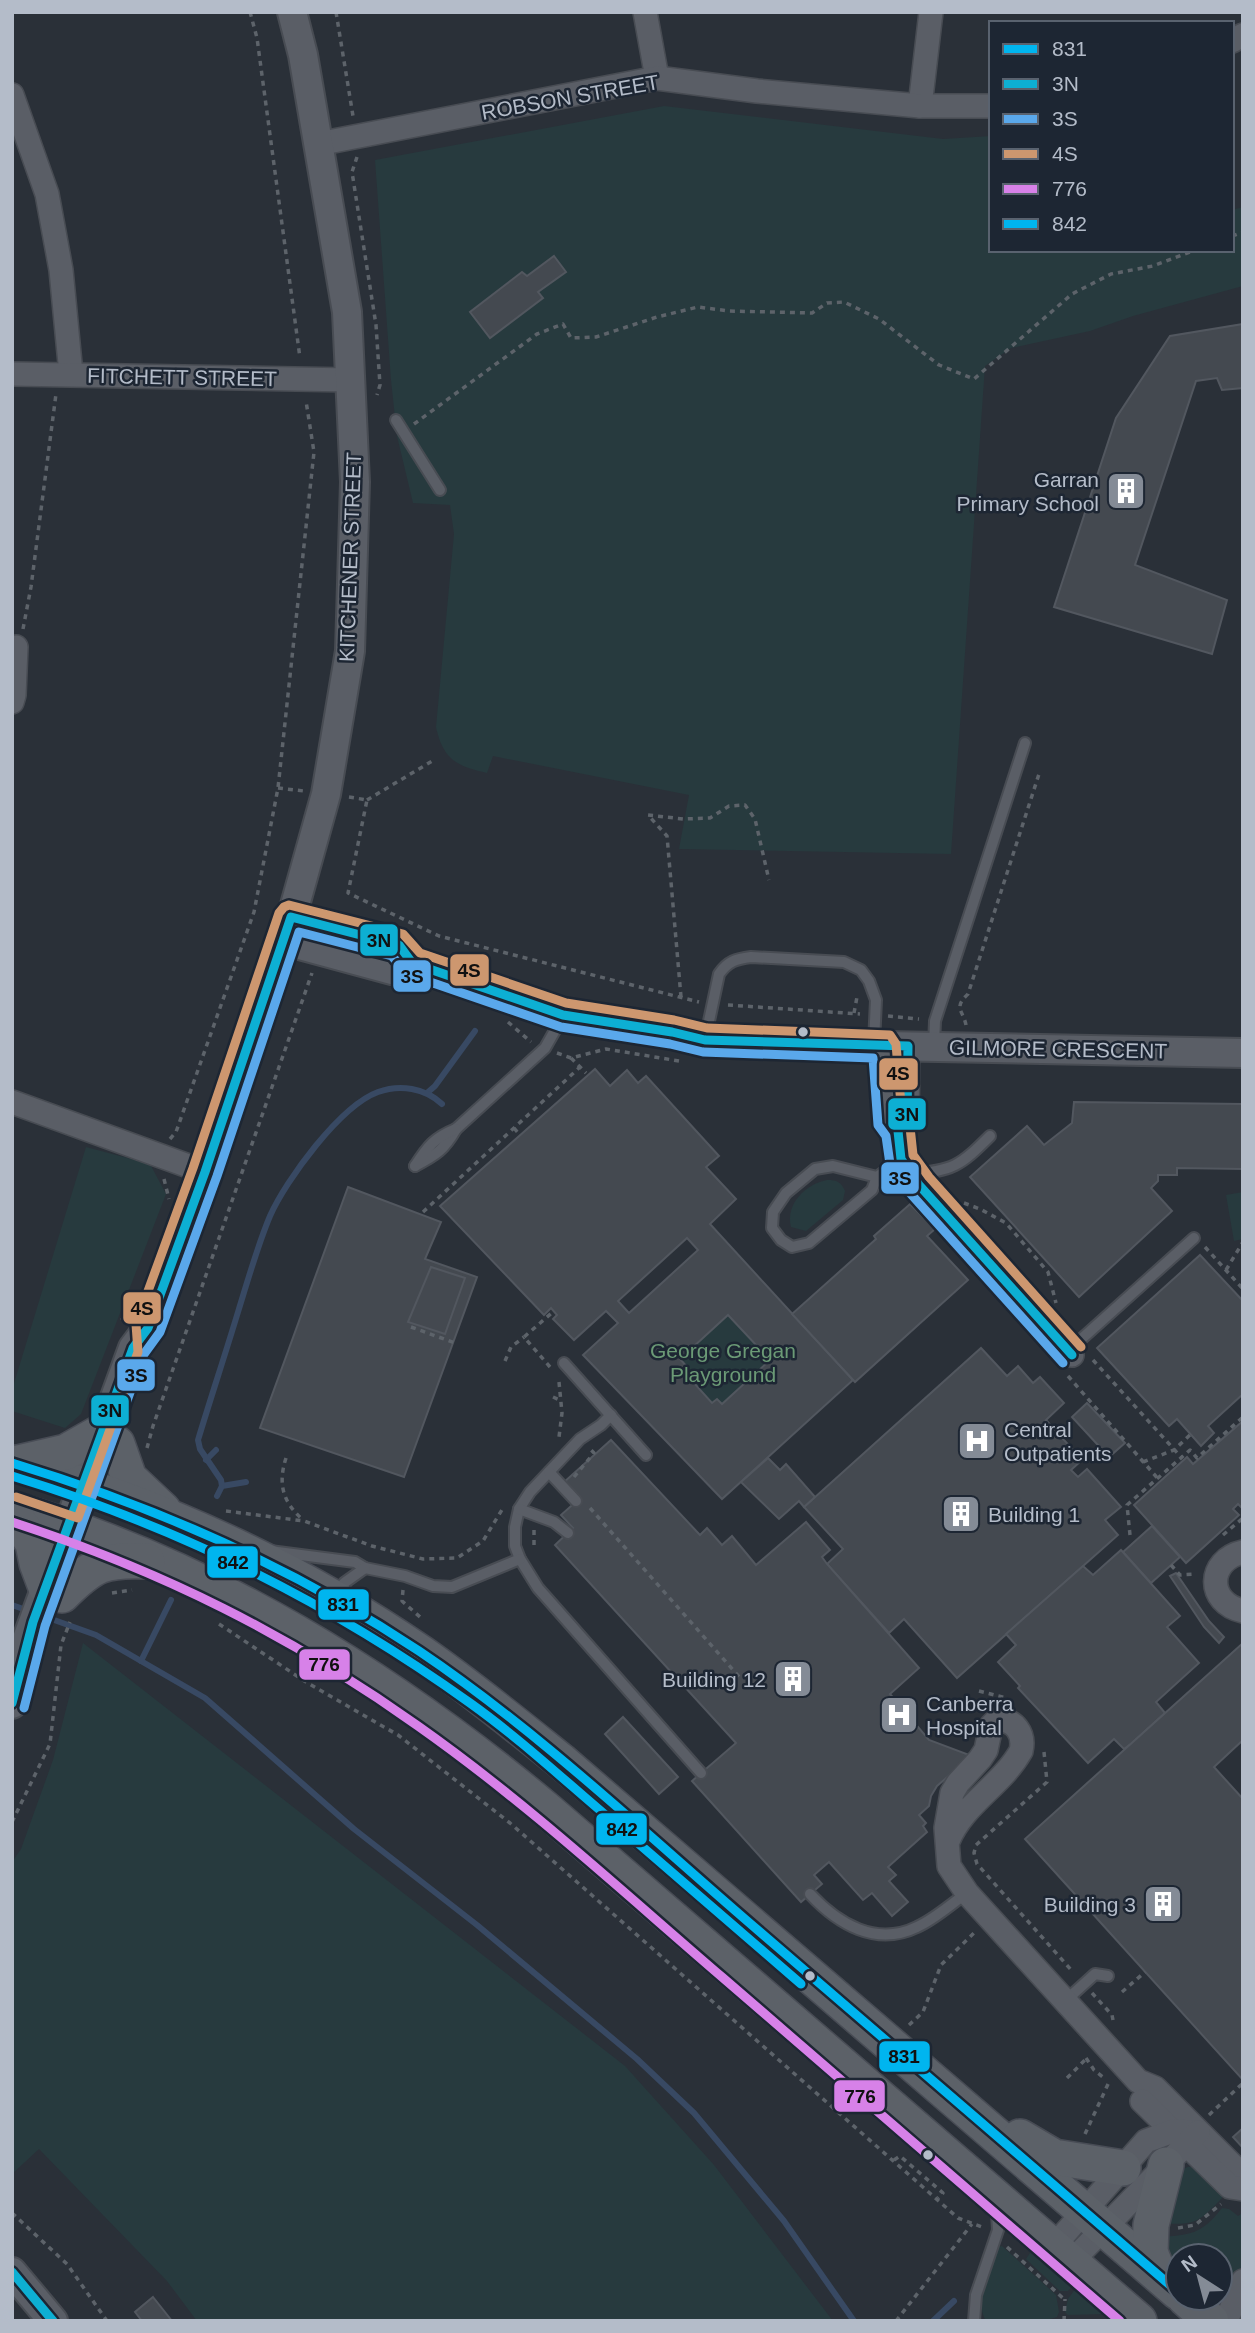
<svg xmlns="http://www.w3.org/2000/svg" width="1255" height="2333" viewBox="0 0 1255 2333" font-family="Arial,sans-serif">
<rect width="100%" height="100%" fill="#2a3038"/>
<g fill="#273a3e">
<path d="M 664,106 L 943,139 L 991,136 L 991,250 L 1232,250 L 1232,210 L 1243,207 L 1243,286 L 1133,316 L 1090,331 L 1011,348 L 985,366 L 951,854 L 679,849 L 689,795 L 493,756 L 487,773 C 456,766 443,759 436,727 L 454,534 L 450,505 L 413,503 L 397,436 L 391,380 L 375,160 Z"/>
<polygon points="86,1147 150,1164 166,1194 81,1414 65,1428 12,1411 12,1390"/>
<path d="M 827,1180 C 837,1180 841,1182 845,1191 L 843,1200 L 806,1231 L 791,1227 C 785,1204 806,1184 827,1180 Z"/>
<polygon points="1243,1192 1243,1239 1234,1241 1226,1195"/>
<polygon points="728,1315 770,1360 722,1404 717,1399 712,1403 684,1372 688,1368 680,1359"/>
<polygon points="83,1643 625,2066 714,2165 833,2321 197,2321 167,2281 39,2149 12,2174 12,1862 21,1849 53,1760"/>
<path d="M 1188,2167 L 1196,2167 L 1224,2196 C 1199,2222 1196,2226 1160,2223 L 1180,2170 Z"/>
<path d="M 1222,2208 L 1229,2209 L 1238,2216 L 1243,2213 L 1243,2267 L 1236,2276 L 1221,2310 L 1205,2298 L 1220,2298 L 1220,2256 L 1178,2256 L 1178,2271 L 1157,2237 C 1190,2235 1201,2235 1222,2208 Z"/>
<path d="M 1002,2246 L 1056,2295 L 1059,2312 L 1057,2317 L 1044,2321 L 986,2321 C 973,2299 990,2269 998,2247 Z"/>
<polygon points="1034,2247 1073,2285 1068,2291 1060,2291 1026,2259"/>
<polygon points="1076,2288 1105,2314 1068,2315 1065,2312 1068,2299"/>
</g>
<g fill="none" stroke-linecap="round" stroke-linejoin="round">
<g stroke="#384963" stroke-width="6">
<polyline points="427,1093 435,1086 475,1031"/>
<polyline points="206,1460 216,1450"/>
<polyline points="222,1486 246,1482"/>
<path d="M 217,1496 L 222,1486 L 221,1480 L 200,1449 L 198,1440 C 211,1397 225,1355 238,1312 C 248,1280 257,1247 270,1216 C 286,1180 340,1106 378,1092 C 400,1084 425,1088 442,1104"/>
<polyline points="12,1605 29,1611"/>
<polyline points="43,1616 96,1635 205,1698 354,1829 477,1925 637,2059 694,2113 784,2221 854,2321"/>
<polyline points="141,1661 171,1600"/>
<polyline points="933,2321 954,2301"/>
</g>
</g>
<g fill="#444950" stroke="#52575f" stroke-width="2" fill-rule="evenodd">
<polygon points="554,256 566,272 538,292 543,298 490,338 470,312 522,272 527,276"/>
<polygon points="1243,324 1243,388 1222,390 1217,378 1196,381 1135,565 1227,600 1212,654 1054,607 1116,418 1170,336"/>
<path d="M 595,1069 L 610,1086 L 627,1070 L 638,1083 L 646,1076 L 719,1156 L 706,1167 L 736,1199 L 710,1224 L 853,1380 L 722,1499 L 583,1355 L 618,1323 L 606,1311 L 574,1340 L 553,1319 L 557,1315 L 551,1308 L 544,1315 L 440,1206 ZM 687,1238 L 698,1250 L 629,1313 L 618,1301 ZM 728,1315 L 770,1360 L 722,1404 L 717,1399 L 712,1403 L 684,1372 L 688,1368 L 680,1359 Z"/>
<polygon points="1074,1102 1243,1104 1243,1169 1177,1168 1177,1175 1158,1175 1158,1181 1151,1188 1172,1211 1079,1297 970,1177 1027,1126 1044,1145 1072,1123"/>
<polygon points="348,1187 441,1222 425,1259 477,1277 404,1477 260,1428"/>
<polygon points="910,1204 935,1229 927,1236 968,1280 855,1382 792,1314 876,1239 874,1236"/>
<polygon points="1200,1255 1243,1301 1243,1394 1208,1426 1214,1433 1201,1446 1177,1419 1169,1426 1097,1348"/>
<polygon points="431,1267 465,1278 445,1334 408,1322"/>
<polygon points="981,1348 1007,1376 1018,1366 1033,1383 1040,1377 1064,1403 1046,1420 1082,1460 1071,1470 1078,1477 1087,1469 1121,1507 1105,1520 1118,1535 957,1678 904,1619 889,1633 827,1564 843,1549 804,1507"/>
<polygon points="1087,1403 1125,1443 1109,1457 1072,1417"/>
<polygon points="1243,1421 1243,1509 1238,1504 1233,1509 1239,1515 1186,1563 1134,1505 1187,1457 1193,1464"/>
<polygon points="611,1440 700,1535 707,1528 722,1545 732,1536 756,1565 806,1522 830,1550 822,1557 827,1564 919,1668 890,1694 929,1740 972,1756 937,1786 931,1796 929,1806 919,1815 926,1823 923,1826 927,1832 888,1867 896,1875 889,1881 908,1902 892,1916 872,1893 863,1900 829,1862 814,1875 822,1884 801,1902 692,1781 736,1743 555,1545 573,1528 561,1515 579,1499 563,1483"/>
<polygon points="768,1458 780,1470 786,1464 815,1497 804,1507 799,1501 779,1519 741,1482"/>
<polygon points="1152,1526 1180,1557 1151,1583 1123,1552"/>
<polygon points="1121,1550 1180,1616 1167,1627 1199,1663 1156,1702 1165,1713 1132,1743 1124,1749 1114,1739 1088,1763 1018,1688 1020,1686 998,1662 1016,1645 1006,1634 1083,1566 1093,1575"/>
<polygon points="1176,1573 1209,1621 1224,1637 1219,1643 1204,1627 1170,1576"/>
<polygon points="1243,1643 1243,1740 1214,1767 1243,1799 1243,2080 1025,1839"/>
<polygon points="623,1717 678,1777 659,1794 605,1734"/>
<polygon points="1243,2128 1243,2148 1233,2137"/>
<polygon points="153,2297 172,2321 142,2321 135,2312"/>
</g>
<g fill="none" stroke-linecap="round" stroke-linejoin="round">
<g stroke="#484c53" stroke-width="14">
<g id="service">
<polyline points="396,420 440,490"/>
<path d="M 705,1040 L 719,974 C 728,961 736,959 751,957 L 844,962 L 861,970 L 869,981 L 876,1000 L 874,1043"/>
<polyline points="934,1045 935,1021 1025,743"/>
<path d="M 415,1166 C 436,1155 444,1150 456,1129 L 545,1048 L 562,1018"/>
<path d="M 415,1166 C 428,1146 434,1138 456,1129"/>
<path d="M 910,1174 C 953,1171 960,1166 990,1136"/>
<polyline points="877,1177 833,1166 815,1169 786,1193 773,1212 772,1228 781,1240 792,1247 809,1243 872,1190 877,1177 901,1159"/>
<polyline points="1068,1351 1194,1238"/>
<polyline points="564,1363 646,1455"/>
<polyline points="611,1415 601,1425 580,1439 530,1492 519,1509 515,1527 515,1546 520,1559 538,1588 701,1773"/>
<polyline points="549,1472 576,1501"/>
<polyline points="519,1509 554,1522 568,1533"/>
<polyline points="270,1551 355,1562 365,1568 405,1576 433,1586 452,1587 520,1559"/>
<polyline points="343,1596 344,1583 365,1568"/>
<path d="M 810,1894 C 838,1924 876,1947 917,1927 C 935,1919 951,1904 967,1893"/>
<polyline points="1064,2002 1095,1974 1108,1976"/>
<polyline points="974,2321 976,2295 998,2230 997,2212"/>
</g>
</g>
<g stroke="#484c53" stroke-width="26">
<g id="minor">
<polyline points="645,12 657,78"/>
<polyline points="1232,41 1243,35"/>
<polyline points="12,95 47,194 61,270 71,374"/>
<polyline points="920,106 931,12"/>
<polyline points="318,144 657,78 757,91 920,106 991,106"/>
<polyline points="12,374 351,380"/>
<polyline points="12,702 14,695 16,647"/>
<polyline points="884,1046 890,1122 898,1131 901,1159 919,1185 1072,1355"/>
<polyline points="12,1102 205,1172"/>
<polyline points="898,1131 907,1121 908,1046"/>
<path d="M 1243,1552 C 1207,1560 1206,1603 1243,1611"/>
<path d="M 948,1841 C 963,1804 1002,1785 1021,1751 C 1025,1734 1015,1719 997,1720 L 991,1726 L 986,1750 L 980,1759 L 958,1783 L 952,1793 L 946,1828 L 949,1866 L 967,1893 L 1138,2081 L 1155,2088 L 1243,2176"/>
<polyline points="1142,2101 1230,2187 1243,2189"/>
<polyline points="1053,2247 1146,2141 1173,2131 1198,2132"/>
<polyline points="1071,2262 1198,2132"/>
<polyline points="1226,2321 1243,2281"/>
</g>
</g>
<g stroke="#484c53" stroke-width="32">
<g id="tertiary">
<polyline points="291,917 399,945 412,963 563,1015 672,1032 705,1040 884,1046 1243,1053"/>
<polyline points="285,941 392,970 412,963"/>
<polyline points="12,1704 20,1677 23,1650 133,1348 148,1328 205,1172 285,941 326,794 350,651 355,482 347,312 303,55 292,12"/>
<polyline points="12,2272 53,2321"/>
</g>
</g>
<g stroke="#484c55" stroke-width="38">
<g id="primary">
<polyline points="117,1444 129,1478 163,1510"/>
<path d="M 12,1463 C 157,1504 297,1568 421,1653 C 470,1687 515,1724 561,1761 L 1178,2292"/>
<polyline points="18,1463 66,1452 103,1431"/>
<path d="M 12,1509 C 209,1566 392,1680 548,1811 L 1139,2321"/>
<polyline points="12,1512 33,1543 37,1563 46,1587"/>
<path d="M 62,1595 C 93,1564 104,1559 147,1561"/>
<polyline points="1020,2137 1054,2157 1123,2168"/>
<polyline points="1159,2275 1150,2252 1151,2225 1166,2165"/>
<polyline points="1185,2298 1211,2321"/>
</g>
</g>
<g stroke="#5d636a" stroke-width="3.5" stroke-dasharray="5 5" stroke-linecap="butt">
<polyline points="250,12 257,38 300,358"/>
<polyline points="336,12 353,116"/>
<polyline points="357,157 352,172 376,325 380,385 377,395"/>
<polyline points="1232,236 1243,232"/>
<polyline points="414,424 537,334 563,324 571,338 596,337 657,317 698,307 729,311 812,313 827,303 844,302 879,319 939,365 974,379 1072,294 1111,274 1153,266 1195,250"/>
<polyline points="23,629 31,587 56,394"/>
<polyline points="278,788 304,791"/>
<polyline points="349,797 367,800 348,893 439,936 699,1002"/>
<polyline points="367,800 434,760"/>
<polyline points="681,997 667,836 648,815 683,819 710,818 729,806 745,805 755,819 769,880"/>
<polyline points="728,1005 860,1014"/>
<polyline points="854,1013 857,997"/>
<polyline points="888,1016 919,1019"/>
<polyline points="508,1022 531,1042"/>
<path d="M 966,1025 C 963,1010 953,1008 968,994 L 1039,774"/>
<polyline points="557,1053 571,1058 606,1049 679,1061"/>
<polyline points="571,1058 586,1073"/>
<polyline points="514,1128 519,1134"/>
<polyline points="170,1139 176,1132 254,912 278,788 314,452 306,401"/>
<polyline points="164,1179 169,1199"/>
<polyline points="964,1203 980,1209 1006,1223 1048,1272 1056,1303"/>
<polyline points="423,1212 580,1067"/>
<polyline points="1205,1247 1243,1289"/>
<polyline points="1226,1270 1243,1242"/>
<polyline points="122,1320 131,1297"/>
<polyline points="411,1327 455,1343"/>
<polyline points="1093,1360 1181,1457"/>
<polyline points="505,1361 511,1347 524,1337"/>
<polyline points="550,1367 524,1337 554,1311"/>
<polyline points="1068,1376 1160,1481"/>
<polyline points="559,1382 562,1413 559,1437"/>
<polyline points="553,1397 562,1401"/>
<polyline points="147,1448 153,1426 312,973"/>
<path d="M 286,1458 C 278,1483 282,1501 302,1519"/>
<polyline points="1143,1462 1174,1450 1191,1434"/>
<polyline points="574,1477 594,1453 590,1449"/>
<polyline points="590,1508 742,1680"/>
<polyline points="226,1511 304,1521 372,1546 423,1559 457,1558 483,1541 503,1508"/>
<polyline points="534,1530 534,1550"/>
<polyline points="1130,1535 1127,1505 1190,1450 1197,1458 1243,1417"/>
<polyline points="1223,1535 1243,1518"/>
<polyline points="1171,1565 1180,1575 1196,1574"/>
<polyline points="403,1590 402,1601 420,1617"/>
<polyline points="112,1593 132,1590"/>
<polyline points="219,1624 306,1682 398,1735 510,1823 958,2218 982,2227"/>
<polyline points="979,1691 1006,1698"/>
<polyline points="1044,1752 1047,1782 976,1845 974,1853 977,1864 1073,1972"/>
<polyline points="12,1822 50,1744 61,1645 70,1622"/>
<polyline points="1122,1992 1145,1972"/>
<polyline points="1092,1993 1112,2015 1113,2020"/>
<polyline points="909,2025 923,2012 941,1965 976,1931"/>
<polyline points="1086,2058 1094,2070 1104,2078"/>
<polyline points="1067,2078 1086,2059"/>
<polyline points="1209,2115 1243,2083"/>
<polyline points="1085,2134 1109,2082"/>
<polyline points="894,2160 900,2156 943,2193 938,2198"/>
<polyline points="12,2213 67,2264 107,2321"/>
<polyline points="1178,2228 1195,2225 1221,2204"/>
<polyline points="1007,2247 1065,2300"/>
<polyline points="896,2321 972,2224"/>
<polyline points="1064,2321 1065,2299"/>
</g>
<use href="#service" stroke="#5a5e66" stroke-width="10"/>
<use href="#minor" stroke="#5a5e66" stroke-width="23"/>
<use href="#tertiary" stroke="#5a5e66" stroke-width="28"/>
<use href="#primary" stroke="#5c6168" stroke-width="35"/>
<g stroke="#1d2633" stroke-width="14">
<path id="bus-1" d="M 12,1463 C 157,1507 293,1567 419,1651 C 541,1733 649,1837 760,1932 C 899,2052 1039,2172 1178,2292"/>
</g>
<g stroke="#1d2633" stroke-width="14">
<g id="bus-2">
<polyline points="12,1703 33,1622 133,1348 148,1328 205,1172 291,917 399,945 412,963 563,1015 672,1032 705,1040 908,1046 907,1121 898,1131 901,1159 919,1185 1072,1355"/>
<polyline points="12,2272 53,2321"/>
</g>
</g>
<g stroke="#1d2633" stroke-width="14">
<polyline id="bus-3" points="24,1708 45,1626 144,1354 160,1332 217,1176 299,932 392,956 407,974 561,1027 670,1044 703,1052 873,1058 878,1125 886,1136 890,1164 910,1193 1063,1363"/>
</g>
<g stroke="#1d2633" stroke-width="14">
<polyline id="bus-4" points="16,1497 78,1518 138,1352 136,1324 193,1168 279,913 284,907 289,905 403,934 420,953 566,1003 674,1020 707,1028 890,1035 896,1044 902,1117 910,1127 913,1155 929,1177 1081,1347"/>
</g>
<g stroke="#1d2633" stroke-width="14">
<path id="bus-5" d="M 12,1522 C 162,1571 290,1635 418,1726 C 526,1802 623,1892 722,1977 C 855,2092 987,2206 1120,2321"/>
</g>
<g stroke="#1d2633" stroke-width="14">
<path id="bus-6" d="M 12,1476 C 179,1527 328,1601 470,1703 C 519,1738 563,1779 609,1818 C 673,1873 737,1929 801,1984"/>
</g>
<use href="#bus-1" stroke="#00b5ef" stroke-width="9"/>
<use href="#bus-2" stroke="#0dafd3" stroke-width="9"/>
<use href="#bus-3" stroke="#5aa8eb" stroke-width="9"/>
<use href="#bus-4" stroke="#cd976f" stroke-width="9"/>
<use href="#bus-5" stroke="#d781e8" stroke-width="9"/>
<use href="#bus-6" stroke="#00b5ef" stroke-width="9"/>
</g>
<defs>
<g id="building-square" transform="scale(2.0125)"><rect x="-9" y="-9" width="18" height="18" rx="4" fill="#848b96" stroke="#1d2633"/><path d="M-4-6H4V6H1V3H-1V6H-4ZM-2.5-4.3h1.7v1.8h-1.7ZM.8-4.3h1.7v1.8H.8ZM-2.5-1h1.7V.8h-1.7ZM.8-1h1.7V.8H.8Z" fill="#fff"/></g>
<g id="hospital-square" transform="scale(2.0125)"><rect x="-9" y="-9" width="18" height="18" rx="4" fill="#848b96" stroke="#1d2633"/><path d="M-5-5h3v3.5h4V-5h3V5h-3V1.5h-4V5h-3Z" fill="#fff"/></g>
</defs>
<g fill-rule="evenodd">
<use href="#building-square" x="1126" y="491"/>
<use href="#hospital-square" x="977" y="1441"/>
<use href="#building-square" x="961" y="1514"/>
<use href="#building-square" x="793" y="1679"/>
<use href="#hospital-square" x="899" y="1715"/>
<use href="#building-square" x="1163" y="1904"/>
</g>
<g fill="#b4bcc9" stroke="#1d2633" stroke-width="2.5">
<circle cx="803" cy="1032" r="6"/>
<circle cx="810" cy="1976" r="6"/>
<circle cx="928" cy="2155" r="6"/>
</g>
<g text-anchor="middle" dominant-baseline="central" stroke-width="5" stroke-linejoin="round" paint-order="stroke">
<g font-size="21" fill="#b4bcc9" stroke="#1d2633">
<text transform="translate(570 97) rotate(-10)">ROBSON STREET</text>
<text transform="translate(182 377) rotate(1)">FITCHETT STREET</text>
<text transform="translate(350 557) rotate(-88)">KITCHENER STREET</text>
<text transform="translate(1058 1049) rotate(1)">GILMORE CRESCENT</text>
</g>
<g font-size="21" fill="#b4bcc9" stroke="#1d2633" text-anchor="end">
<text x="1099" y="479">Garran<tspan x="1099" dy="24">Primary School</tspan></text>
<text x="1004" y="1429" text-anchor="start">Central<tspan x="1004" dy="24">Outpatients</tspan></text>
<text x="988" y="1514" text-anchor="start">Building 1</text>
<text x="766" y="1679">Building 12</text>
<text x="926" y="1703" text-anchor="start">Canberra<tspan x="926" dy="24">Hospital</tspan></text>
<text x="1136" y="1904">Building 3</text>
</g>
<g font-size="21" fill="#6b9a76" stroke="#1d2633">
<text x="723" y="1350">George Gregan<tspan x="723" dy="24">Playground</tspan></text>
</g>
</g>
<g stroke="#1d2633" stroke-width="2.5">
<rect x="359" y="923" width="40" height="34" rx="7" fill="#0dafd3"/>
<rect x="449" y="953" width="41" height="34" rx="7" fill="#cd976f"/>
<rect x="392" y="959" width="40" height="34" rx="7" fill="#5aa8eb"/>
<rect x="878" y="1057" width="41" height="34" rx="7" fill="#cd976f"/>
<rect x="887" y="1097" width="40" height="34" rx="7" fill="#0dafd3"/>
<rect x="880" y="1161" width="40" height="34" rx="7" fill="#5aa8eb"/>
<rect x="122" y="1291" width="40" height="34" rx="7" fill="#cd976f"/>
<rect x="116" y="1358" width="40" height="34" rx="7" fill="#5aa8eb"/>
<rect x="90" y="1394" width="40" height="33" rx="7" fill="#0dafd3"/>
<rect x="206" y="1545" width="53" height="34" rx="7" fill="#00b5ef"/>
<rect x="317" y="1588" width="53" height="33" rx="7" fill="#00b5ef"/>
<rect x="298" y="1648" width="53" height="33" rx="7" fill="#d781e8"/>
<rect x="595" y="1812" width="53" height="34" rx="7" fill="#00b5ef"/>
<rect x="878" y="2040" width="53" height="33" rx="7" fill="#00b5ef"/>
<rect x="833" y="2079" width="53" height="34" rx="7" fill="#d781e8"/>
</g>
<g font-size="19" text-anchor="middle" font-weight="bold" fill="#111">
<text x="379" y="947">3N</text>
<text x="469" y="977">4S</text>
<text x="412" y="983">3S</text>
<text x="898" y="1080">4S</text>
<text x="907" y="1121">3N</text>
<text x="900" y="1185">3S</text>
<text x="142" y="1315">4S</text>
<text x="136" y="1382">3S</text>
<text x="110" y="1417">3N</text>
<text x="233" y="1569">842</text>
<text x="343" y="1611">831</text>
<text x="324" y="1671">776</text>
<text x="622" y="1836">842</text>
<text x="904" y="2063">831</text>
<text x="860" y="2103">776</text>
</g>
<rect width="1255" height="2333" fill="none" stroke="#b4bcc9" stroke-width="28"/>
<rect x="989" y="21" width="245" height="231" fill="#1d2633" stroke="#59626f" stroke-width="2"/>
<rect x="1003" y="44" width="35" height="10" fill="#00b5ef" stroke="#59626f" stroke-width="2"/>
<text x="1052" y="56" font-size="21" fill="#b4bcc9">831</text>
<rect x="1003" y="79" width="35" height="10" fill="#0dafd3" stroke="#59626f" stroke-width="2"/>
<text x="1052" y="91" font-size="21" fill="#b4bcc9">3N</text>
<rect x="1003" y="114" width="35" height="10" fill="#5aa8eb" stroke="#59626f" stroke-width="2"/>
<text x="1052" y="126" font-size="21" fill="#b4bcc9">3S</text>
<rect x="1003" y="149" width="35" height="10" fill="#cd976f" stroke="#59626f" stroke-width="2"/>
<text x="1052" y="161" font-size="21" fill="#b4bcc9">4S</text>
<rect x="1003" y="184" width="35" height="10" fill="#d781e8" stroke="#59626f" stroke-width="2"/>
<text x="1052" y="196" font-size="21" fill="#b4bcc9">776</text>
<rect x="1003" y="219" width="35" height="10" fill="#00b5ef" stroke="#59626f" stroke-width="2"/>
<text x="1052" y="231" font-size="21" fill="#b4bcc9">842</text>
<g transform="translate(1199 2277) rotate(324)"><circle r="33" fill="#1d2633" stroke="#59626f" stroke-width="2"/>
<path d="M0-5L12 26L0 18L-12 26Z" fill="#848b96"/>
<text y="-10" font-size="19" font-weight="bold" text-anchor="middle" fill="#b4bcc9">N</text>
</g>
</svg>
